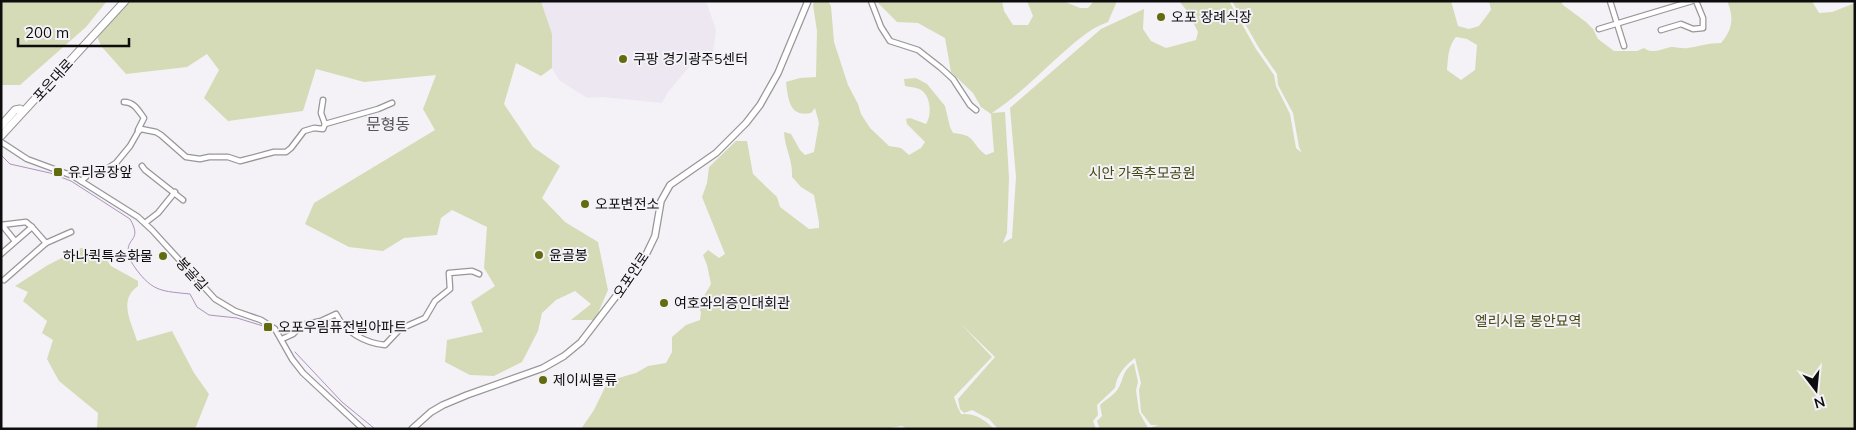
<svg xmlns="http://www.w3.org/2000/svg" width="1856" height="430" viewBox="0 0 1856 430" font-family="Mulish,'Noto Sans KR',sans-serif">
<rect width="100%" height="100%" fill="#f4f2f6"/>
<polygon fill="#ede7f2" points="541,1 706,1 716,30 713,51 705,59 690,66 668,92 662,103 602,97 587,98 559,80 552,68 552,34"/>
<g fill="#d5dbb6" fill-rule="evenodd">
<polygon points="1,1 107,1 86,27 20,85 1,85"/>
<polygon points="130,1 541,1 552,34 552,68 541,76 516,63 504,104 533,147 560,166 542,198 565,222 598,242 608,290 595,320 571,320 591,304 575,291 556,300 542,313 538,331 522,362 494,376 470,375 445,362 447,340 483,332 471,302 495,286 484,268 487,227 452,210 441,218 437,235 404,238 383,251 349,247 305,224 314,203 435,130 423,109 436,75 364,82 316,69 303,111 228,121 204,98 219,70 207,54 187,67 126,74 101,46 97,36"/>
<path d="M 814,1 L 828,1 L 831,6 L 834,42 L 848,85 L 858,104 L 861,114 L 870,128 L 889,146 L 901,148 L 909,155 L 921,148 L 925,142 L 907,124 L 906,119 L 910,118 L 926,124 C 932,115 931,96 921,90 C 916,87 910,87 905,86 L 904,79 L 916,78 L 927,84 L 945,106 L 950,127 L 953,133 C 977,135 970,143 986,155 L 994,152 L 991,114 L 981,107 L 973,93 L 951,72 L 945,38 L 918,23 L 897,22 L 876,1 L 1002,1 L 1004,11 L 1013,25 L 1028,25 L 1033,16 L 1027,1 L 1063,1 L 1080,8 L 1088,8 L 1094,1 L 1117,1 L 1108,22 C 1088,29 1073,44 1057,58 C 1036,77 1016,97 992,113 L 1005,112 L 1009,178 L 1007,233 L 1003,243 L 1012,238 L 1016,177 L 1010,108 L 1101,29 L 1144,9 L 1143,29 L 1151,41 L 1166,48 L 1196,40 L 1198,32 L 1188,12 L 1179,1 L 1229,1 L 1256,49 L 1274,75 L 1276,86 L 1290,114 L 1296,148 L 1302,153 L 1299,147 L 1293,113 L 1278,85 L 1277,74 L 1259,48 L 1232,1 L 1451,1 L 1458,26 L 1469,29 L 1479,26 L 1491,10 L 1489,1 L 1561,1 L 1563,5 L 1586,22 L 1593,29 L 1598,39 L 1614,51 L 1637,51 L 1644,48 C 1653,55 1663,48 1672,47 C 1678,47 1683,49 1688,48 C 1700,46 1709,43 1721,43 C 1733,30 1734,16 1727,1 L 1812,1 L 1819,13 L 1832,12 L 1855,3 L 1855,429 L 1100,429 L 1097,421 L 1102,416 L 1100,405 C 1105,400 1116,394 1119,387 C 1124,377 1123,370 1134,363 L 1138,382 L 1136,390 L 1139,412 L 1148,428 L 1159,425 L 1151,425 L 1141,412 L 1139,390 L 1141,383 L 1135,358 C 1125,366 1117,374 1115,388 L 1097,405 L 1098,415 L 1093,421 L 1096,429 L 998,429 L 989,419 L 972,410 L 964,413 L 960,409 L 958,399 L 995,357 L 961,324 L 992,357 L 954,397 L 958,408 L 961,414 C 975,413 984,419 994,429 L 908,429 L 902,426 L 883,429 L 581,429 L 594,410 L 608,381 L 636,373 L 648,366 L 666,363 L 672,352 L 672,337 L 686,325 L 700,320 L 701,313 L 697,301 L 704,296 L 711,284 L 707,265 L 703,255 L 708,250 L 719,258 L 725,254 L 702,197 L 707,183 L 709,167 L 736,141 L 747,141 L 753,174 L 777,197 L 780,207 L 809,229 L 819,228 L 819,222 L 814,195 L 801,187 L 792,177 C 793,160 785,149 784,132 L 791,134 L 800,150 L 805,155 L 814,152 L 819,123 L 815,108 L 811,113 C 789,118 788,98 786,82 L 800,78 L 816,77 L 817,31 L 813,5 ZM 1456,37 L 1467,39 L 1477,45 L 1475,70 L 1461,80 L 1447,70 C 1448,59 1448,46 1456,37 Z"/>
<path d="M 81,248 L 104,256 L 111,266 L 138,281 L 138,286 C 118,300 131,321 137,341 L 172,331 L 194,373 L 209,394 L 195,429 L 97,429 L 98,413 L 59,381 L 47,359 L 53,340 L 42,333 L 47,321 L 23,301 L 28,292 L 15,286 L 48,265 Z"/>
</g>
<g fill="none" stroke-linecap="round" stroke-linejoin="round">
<g stroke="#ac93bd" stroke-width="1">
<path d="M 1,155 L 10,164 L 50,173 L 71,181 L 130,219 C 142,240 128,237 128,251 C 128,258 132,263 136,269 C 153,292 162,291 190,294 L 197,307 L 209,315 L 237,318 L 263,326"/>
<polyline points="295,352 342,402 375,429"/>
</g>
<g stroke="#989699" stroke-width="7">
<g id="minor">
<polyline points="871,1 881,27 890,41 918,50 941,68 953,79 970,105 976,110"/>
<polyline points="1610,1 1624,46"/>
<polyline points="1599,29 1692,1"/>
<polyline points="1661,30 1681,24 1693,29 1703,28 1703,18 1696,1"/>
<polyline points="323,100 321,113 325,124"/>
<path d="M 124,102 C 134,102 138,110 144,118 L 138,130"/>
<polyline points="1,142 27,159 73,176 138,217 152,230 215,299 235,311 261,320 275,329 292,359 303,373 363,429"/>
<polyline points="142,166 145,170 183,200"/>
<polyline points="81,181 89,174 102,172 116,163 130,146 138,132 141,129 156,132 161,135 186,157 200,159 209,157 228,157 240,161 274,152 286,152 291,148 304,131 314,128 323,129 325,124 378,109 392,103"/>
<polyline points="145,223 158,213 175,192"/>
<polyline points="1,225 26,222 32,227 46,243"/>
<polyline points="2,225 15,241"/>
<polyline points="1,254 32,227"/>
<polyline points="4,280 46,243 71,232"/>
<path d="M 282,339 L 293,334 L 302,325 L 321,321 L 336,314 C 345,332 365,343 385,345 L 400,329 L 425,318 L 435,301 L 450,289 L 449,273 L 472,271 L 479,274"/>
</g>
</g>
<g stroke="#989699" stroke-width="8">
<polyline id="tertiary" points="412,429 431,412 443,405 467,395 543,368 564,356 581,342 643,261 655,236 661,201 670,185 716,153 746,123 760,105 778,73 808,1"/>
</g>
<g stroke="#989699" stroke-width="9">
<g id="trunk">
<polyline points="1,126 15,110 20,109"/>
<polyline points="1,136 125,1"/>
</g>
</g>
<use href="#minor" stroke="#fff" stroke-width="4.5"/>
<use href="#tertiary" stroke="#fff" stroke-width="5.5"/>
<use href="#trunk" stroke="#fff" stroke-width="7"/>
</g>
<g fill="#636b0f" stroke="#f4f2f6" stroke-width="2">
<circle cx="1161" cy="17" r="5"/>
<circle cx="623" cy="59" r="5"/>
<rect x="53" y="167" width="10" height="10" rx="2.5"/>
<circle cx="585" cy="204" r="5"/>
<circle cx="539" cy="255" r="5"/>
<circle cx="163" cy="256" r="5"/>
<circle cx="664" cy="303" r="5"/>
<rect x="263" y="322" width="10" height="10" rx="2.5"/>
<circle cx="543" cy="380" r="5"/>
</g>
<g text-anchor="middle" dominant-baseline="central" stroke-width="4" stroke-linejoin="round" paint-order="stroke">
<g font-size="14" fill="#0d0d0e" stroke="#f4f2f6" text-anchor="start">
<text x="1171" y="17">오포 장례식장</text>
<text x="633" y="59">쿠팡 경기광주5센터</text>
<text x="68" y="172">유리공장앞</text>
<text x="595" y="204">오포변전소</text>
<text x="549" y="255">윤골봉</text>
<text x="153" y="256" text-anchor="end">하나퀵특송화물</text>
<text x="674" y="303">여호와의증인대회관</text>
<text x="278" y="327">오포우림퓨전빌아파트</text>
<text x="553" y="380">제이씨물류</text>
</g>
<g font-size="14" fill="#0d0d0e" stroke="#f4f2f6">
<text transform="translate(53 80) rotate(-48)">포은대로</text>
<text transform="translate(192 274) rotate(48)">봉골길</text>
<text transform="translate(631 275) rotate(-56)">오포안로</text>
</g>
<g font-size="14" fill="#434810" stroke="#f4f2f6">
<text x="1142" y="173">시안 가족추모공원</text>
<text x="1528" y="321">엘리시움 봉안묘역</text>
</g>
<g font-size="16" fill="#575558" stroke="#f4f2f6">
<text x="388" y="124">문형동</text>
</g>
</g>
<rect width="1856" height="430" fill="none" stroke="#0d0d0e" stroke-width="5"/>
<g transform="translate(1816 390) rotate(164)" stroke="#f4f2f6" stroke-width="4" paint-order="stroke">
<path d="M0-4L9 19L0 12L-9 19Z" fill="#0d0d0e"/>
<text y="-8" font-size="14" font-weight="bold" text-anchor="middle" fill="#0d0d0e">N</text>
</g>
<path d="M18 38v8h111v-8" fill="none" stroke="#0d0d0e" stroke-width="2.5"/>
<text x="25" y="38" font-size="15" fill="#0d0d0e" stroke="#f4f2f6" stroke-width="4" paint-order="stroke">200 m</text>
</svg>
